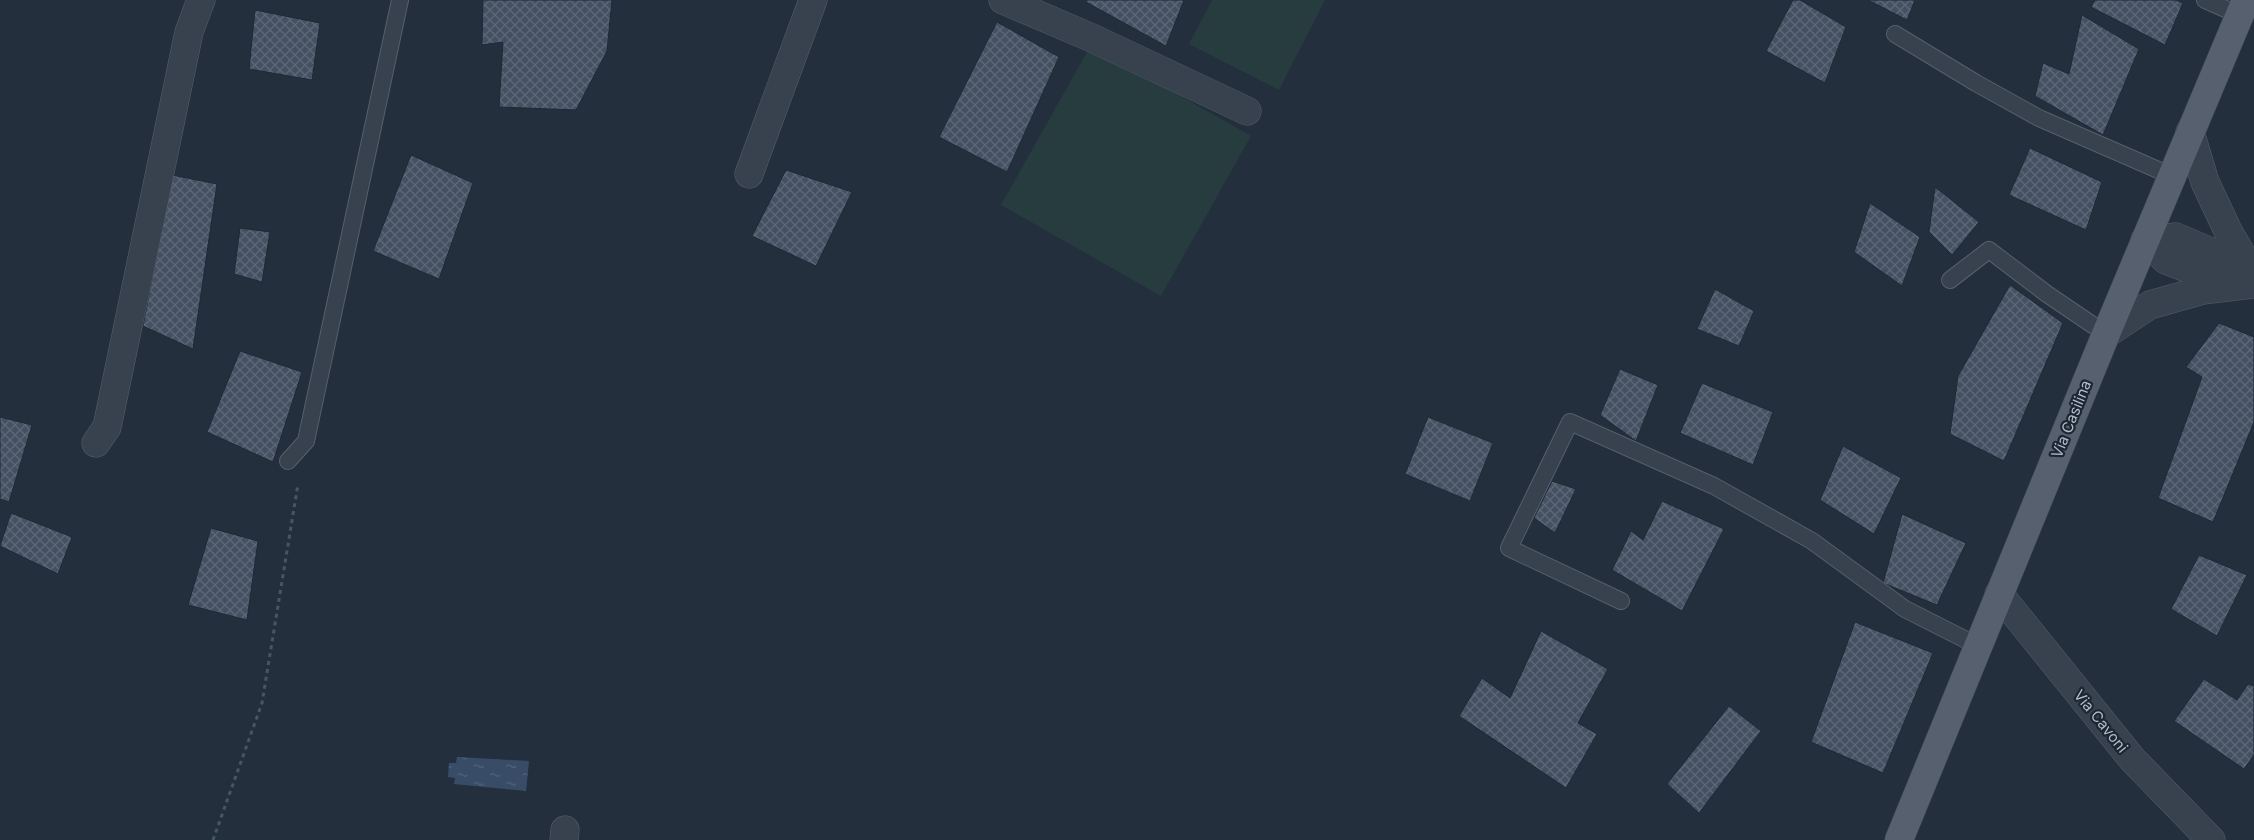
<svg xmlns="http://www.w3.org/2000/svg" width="2254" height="840" viewBox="0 0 2254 840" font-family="Inter,sans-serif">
<defs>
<pattern id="water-ripples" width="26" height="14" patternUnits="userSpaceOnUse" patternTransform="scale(1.25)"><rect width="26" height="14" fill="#394c67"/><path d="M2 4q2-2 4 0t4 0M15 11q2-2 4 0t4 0" fill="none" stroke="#53647b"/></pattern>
<pattern id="building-cross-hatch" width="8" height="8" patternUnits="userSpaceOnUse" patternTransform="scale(1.25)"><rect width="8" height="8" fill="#455162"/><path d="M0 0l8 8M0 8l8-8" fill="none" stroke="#5d6877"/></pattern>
</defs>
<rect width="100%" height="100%" fill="#242f3e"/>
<g fill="#263c3f">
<polygon points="1212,0 1325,0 1279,90 1189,44"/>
<polygon points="1091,45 1251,136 1161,296 1001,205"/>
</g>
<polygon fill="url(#water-ripples)" points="457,757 529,761 526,791 454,784 455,778 448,777 449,763 456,763"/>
<g fill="url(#building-cross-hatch)" stroke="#1f2835">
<polygon points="483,0 612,0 607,51 576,110 499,107 503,42 482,45"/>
<polygon points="1087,0 1184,0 1166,46 1086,2"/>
<polygon points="1793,0 1800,0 1846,27 1825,83 1766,51"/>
<polygon points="1868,0 1915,0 1907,20"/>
<polygon points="2095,0 2176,0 2183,3 2165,45 2091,7"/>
<polygon points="255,10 320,23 312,80 249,69"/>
<polygon points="2082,15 2139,49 2103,135 2035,96 2043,63 2069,74"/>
<polygon points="997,22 1059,57 1007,172 939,137"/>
<polygon points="2030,148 2102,182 2086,230 2009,195"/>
<polygon points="411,155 473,183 439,279 373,251"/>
<polygon points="786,170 852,192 816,266 752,236"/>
<polygon points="172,175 217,184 193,349 143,326"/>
<polygon points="1935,187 1979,222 1952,255 1929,232"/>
<polygon points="1870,203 1920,237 1902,286 1854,252"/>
<polygon points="240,228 270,232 262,282 234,274"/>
<polygon points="2010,285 2063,323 2004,461 1950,434 1958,376"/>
<polygon points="1715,289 1754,311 1739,346 1697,329"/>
<polygon points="2219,323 2254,337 2254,422 2213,522 2158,498 2202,377 2186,367"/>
<polygon points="240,351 302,372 273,462 207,432"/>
<polygon points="1620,369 1658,385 1636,441 1600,415"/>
<polygon points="1702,383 1773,412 1753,465 1680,433"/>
<polygon points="0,417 32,425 9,502 0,499"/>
<polygon points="1428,417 1493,443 1470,501 1405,474"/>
<polygon points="1843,446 1901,478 1874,534 1820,500"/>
<polygon points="1552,481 1576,489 1555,533 1534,518"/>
<polygon points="1662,501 1724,529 1682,611 1612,570 1631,531 1643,540"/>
<polygon points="11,513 72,537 58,574 0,546"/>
<polygon points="1902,514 1966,543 1937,605 1883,583"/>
<polygon points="211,528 258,541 247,620 188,605"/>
<polygon points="2199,555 2247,575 2217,636 2171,609"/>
<polygon points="1855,622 1933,653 1883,773 1811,742"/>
<polygon points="1541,631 1608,669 1578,723 1597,734 1566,788 1459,716 1482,678 1510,698"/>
<polygon points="2204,679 2237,700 2248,684 2254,686 2254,755 2244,769 2174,721"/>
<polygon points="1729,706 1761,731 1699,813 1667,784"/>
</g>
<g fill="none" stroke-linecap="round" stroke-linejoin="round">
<g stroke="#565f6c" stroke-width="18">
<g id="service">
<polyline points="2205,0 2239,15"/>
<polyline points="1895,34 1976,83 2039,118 2172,176"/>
<polyline points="1950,280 1989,250 2047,294 2106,334"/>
<polyline points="288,461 306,441 400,0"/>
<polyline points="1621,601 1509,548 1570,422 1714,486 1812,541 1905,609 1978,646"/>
</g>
</g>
<g stroke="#565f6c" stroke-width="29">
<g id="minor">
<polyline points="1003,0 1092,38 1247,111"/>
<polyline points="2190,132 2205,182 2228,231 2254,276"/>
<polyline points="749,174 813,0"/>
<polyline points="2145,240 2176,237 2216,254 2252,279"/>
<polyline points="2145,240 2166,260 2207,276 2232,280"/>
<polyline points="2106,334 2150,305 2203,290 2254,284"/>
<polyline points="96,443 107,427 189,32 201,0"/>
<polyline points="564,840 565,830"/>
</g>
</g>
<g stroke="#565f6c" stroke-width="29">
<polyline id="tertiary" points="1999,594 2133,760 2211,840"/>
</g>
<g stroke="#414a57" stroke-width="29">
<polyline id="primary" points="1899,840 2106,334 2246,0"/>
</g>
<polyline stroke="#44595c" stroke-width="3" stroke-dasharray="4 4" stroke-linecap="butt" points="213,840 262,703 298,484"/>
<use href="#service" stroke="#38414e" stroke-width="16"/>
<use href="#minor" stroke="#38414e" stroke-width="28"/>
<use href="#tertiary" stroke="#38414e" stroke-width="28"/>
<use href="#primary" stroke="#56606e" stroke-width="28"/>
</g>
<g text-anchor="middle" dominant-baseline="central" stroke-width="4.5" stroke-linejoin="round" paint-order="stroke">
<g font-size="15" fill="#b4bcc9" stroke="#1d2633">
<text transform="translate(2071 419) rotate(-68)">Via Casilina</text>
<text transform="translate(2101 721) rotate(51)">Via Cavoni</text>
</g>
</g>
</svg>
